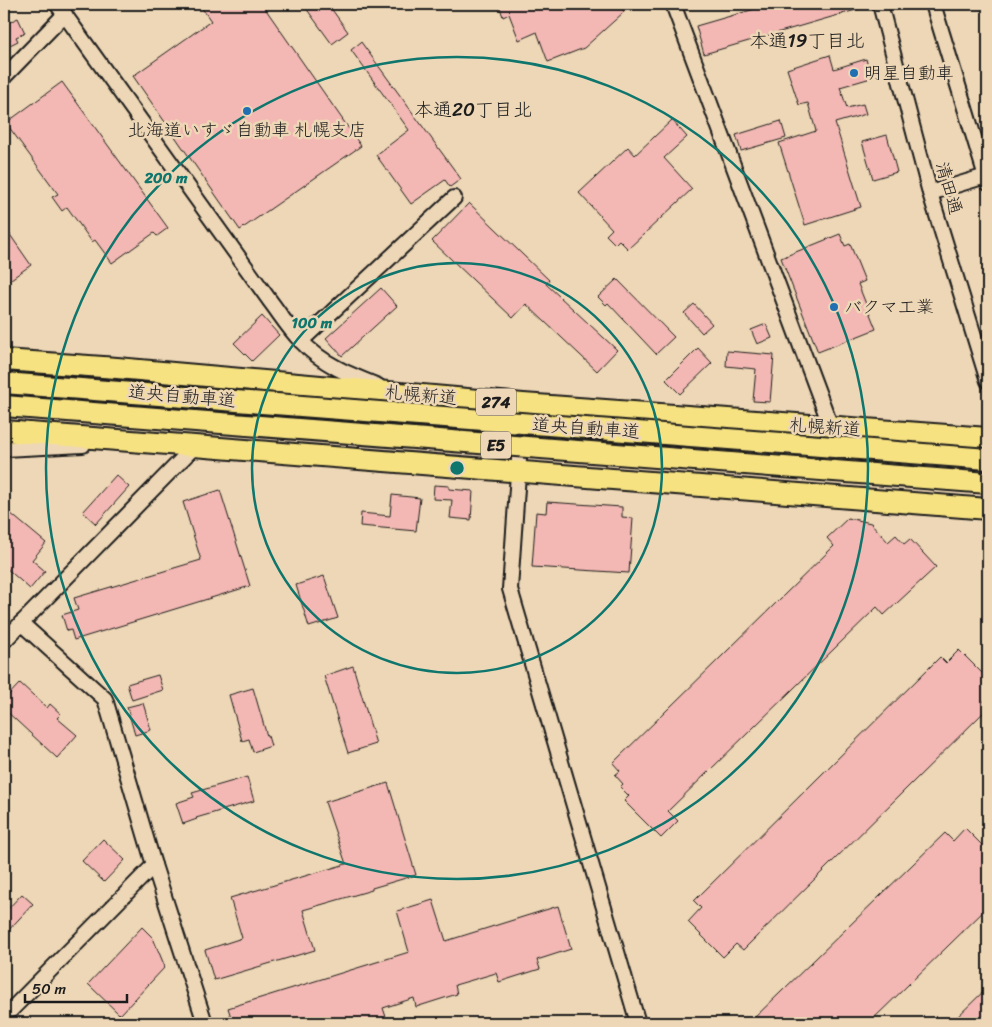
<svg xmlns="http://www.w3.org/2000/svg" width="992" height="1027" viewBox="0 0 992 1027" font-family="Sriracha,'Klee One',sans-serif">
<rect width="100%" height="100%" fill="#eed7b6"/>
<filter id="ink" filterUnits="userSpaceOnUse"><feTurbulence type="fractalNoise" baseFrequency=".02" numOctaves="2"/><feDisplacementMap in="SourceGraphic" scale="10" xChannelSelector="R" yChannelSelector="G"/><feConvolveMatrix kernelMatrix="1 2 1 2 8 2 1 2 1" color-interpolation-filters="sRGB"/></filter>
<g filter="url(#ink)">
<g fill="#f3b8b3" stroke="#1c1c1c">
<polygon points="199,4 262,4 361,146 240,230 133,76 211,21"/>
<polygon points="303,4 328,4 348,32 332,44"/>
<polygon points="499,4 620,4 624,12 584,48 548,62 537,32 519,40 509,14 503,17"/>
<polygon points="772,4 866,4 866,7 704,54 696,26"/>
<polygon points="4,14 8,23 18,18 25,33 16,37 18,41 4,48"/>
<polygon points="361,42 461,179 450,187 445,180 411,204 376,155 409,130 351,50"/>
<polygon points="830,55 834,69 866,59 871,78 840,87 847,108 863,104 866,114 835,123 861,207 805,225 779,143 816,131 808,103 799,105 787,69"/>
<polygon points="62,82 168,228 157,236 154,233 112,263 95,240 92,242 67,207 62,211 52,197 58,194 6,123"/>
<polygon points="672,120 687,137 664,158 692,189 628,249 619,240 615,244 606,235 612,229 579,193 628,147 635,155"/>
<polygon points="781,121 786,138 741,151 736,135"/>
<polygon points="887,135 897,172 873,179 862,142"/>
<polygon points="469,203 549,280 546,284 617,350 597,371 526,304 513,318 432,241"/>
<polygon points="4,226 31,265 4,284"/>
<polygon points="840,234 845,246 850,244 865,281 858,284 876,329 818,352 781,258"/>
<polygon points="617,279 674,337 656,354 608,303 606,305 598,297"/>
<polygon points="381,288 397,306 342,356 326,338"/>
<polygon points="694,304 712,324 702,333 684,313"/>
<polygon points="262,316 279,335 252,361 234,343"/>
<polygon points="766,324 772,338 757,344 751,330"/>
<polygon points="698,348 712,363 680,394 666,380"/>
<polygon points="727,351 774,355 770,402 753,401 756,369 726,366"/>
<polygon points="116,475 129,487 96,524 83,512"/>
<polygon points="434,485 449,486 449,489 473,491 471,520 450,518 452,500 433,499"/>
<polygon points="220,490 250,586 74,640 71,630 67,631 62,615 78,610 74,598 201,560 183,502"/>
<polygon points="392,495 420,498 416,531 360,526 361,513 390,516"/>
<polygon points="547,502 622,507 622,517 633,518 629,573 532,567 536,512 546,513"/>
<polygon points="4,508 46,543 32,560 45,571 30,589 4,566"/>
<polygon points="848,518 871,523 888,542 896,535 904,544 910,539 936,567 884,615 877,607 668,811 678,821 661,838 624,801 629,796 620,787 623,784 615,775 620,771 613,763 834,546 827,538"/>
<polygon points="324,576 338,618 309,627 296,585"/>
<polygon points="959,650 988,679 988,697 984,701 988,706 988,708 743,950 736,944 723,957 688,922 701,908 694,901 940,657 946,663"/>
<polygon points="353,666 376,744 348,753 324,676"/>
<polygon points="158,675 163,690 132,700 127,684"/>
<polygon points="20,683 47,708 50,704 61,714 57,718 77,735 57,758 4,709 4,700"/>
<polygon points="253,688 267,736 268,736 271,746 253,752 249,739 242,741 229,695"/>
<polygon points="143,703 151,730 135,735 127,707"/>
<polygon points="247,777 254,801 196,818 197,819 183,824 176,803 194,797 192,793"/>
<polygon points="388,783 416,875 372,888 372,890 303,910 315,950 214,980 205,950 242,938 230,898 346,864 325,802"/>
<polygon points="965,828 988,851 988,907 869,1023 749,1023 945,833 953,841"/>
<polygon points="103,839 125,860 104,882 82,861"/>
<polygon points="22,894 33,904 4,935 4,913"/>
<polygon points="433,900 446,941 558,906 571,949 537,960 540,969 499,982 496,973 455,985 457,994 416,1007 414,998 383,1008 386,1017 366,1023 343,1023 342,1020 332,1023 233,1023 228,1008 409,952 397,911"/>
<polygon points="142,927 153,938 165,967 120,1015 88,984"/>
<polygon points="988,987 988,1023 951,1023"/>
</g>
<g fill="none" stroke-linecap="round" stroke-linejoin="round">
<g stroke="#1c1c1c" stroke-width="18">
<g id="minor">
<path d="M 57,4 L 270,301 C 280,314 289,329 301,341 C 322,364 350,375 378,386"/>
<polyline points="673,4 831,427"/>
<polyline points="880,4 930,193 988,381"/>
<polyline points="933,4 988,183"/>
<polyline points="4,77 65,14"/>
<polyline points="930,193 986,176"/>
<polyline points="301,341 454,198"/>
<polyline points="522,416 510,589 638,1023"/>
<polyline points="4,449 83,445"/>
<polyline points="21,623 105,699 154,865 205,1023"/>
<polyline points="4,641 196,445"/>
<polyline points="4,1017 154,865"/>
</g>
</g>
<g stroke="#1c1c1c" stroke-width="24">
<g id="highway">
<polyline points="4,360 117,368 523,404 988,438"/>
<path d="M 4,431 C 332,456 660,483 988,509"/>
</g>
</g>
<use href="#minor" stroke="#eed7b6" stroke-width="14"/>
<use href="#highway" stroke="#f7e281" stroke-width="20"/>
<g stroke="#1c1c1c" stroke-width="24" stroke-linecap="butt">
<g id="highway-bridge">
<polyline points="4,383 988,459"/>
<polyline points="4,406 988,483"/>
</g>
</g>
<use href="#highway-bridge" stroke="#f7e281" stroke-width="20"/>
</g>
</g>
<g fill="none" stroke="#0f766e" stroke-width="2.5">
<circle cx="457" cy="468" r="205"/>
<circle cx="457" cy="468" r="411"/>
</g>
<g fill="#1f6fb2" stroke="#eed7b6" stroke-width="2">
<circle cx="854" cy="73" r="5"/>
<circle cx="247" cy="111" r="5"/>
<circle cx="834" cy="307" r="5"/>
</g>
<g text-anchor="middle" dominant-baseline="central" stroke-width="5" stroke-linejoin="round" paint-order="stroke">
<g fill="#eed7b6" stroke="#5b544a" stroke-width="1">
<rect x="476" y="388.5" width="40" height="27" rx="4"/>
<rect x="481" y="431.5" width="30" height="27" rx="4"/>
</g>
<g font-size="16" font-weight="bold" fill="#1c1c1c">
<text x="496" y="402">274</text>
<text x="496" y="445">E5</text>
</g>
<g font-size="18" fill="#1c1c1c" stroke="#eed7b6" text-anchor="start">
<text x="864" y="73">明星自動車</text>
<text x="247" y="130" text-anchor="middle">北海道いすゞ自動車 札幌支店</text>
<text x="844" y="307">バクマ工業</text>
</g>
<g font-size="18" fill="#1c1c1c" stroke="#eed7b6">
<text transform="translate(949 188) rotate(74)">清田通</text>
<text transform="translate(421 395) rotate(5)">札幌新道</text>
<text transform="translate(182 396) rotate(5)">道央自動車道</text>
<text transform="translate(825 427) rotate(4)">札幌新道</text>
<text transform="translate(586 428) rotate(4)">道央自動車道</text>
</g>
<g font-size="19" fill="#1c1c1c" stroke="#eed7b6">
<text x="807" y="40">本通19丁目北</text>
<text x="473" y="109">本通20丁目北</text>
</g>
</g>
<circle cx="457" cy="468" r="8" fill="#0f766e" stroke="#eed7b6" stroke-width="2.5"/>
<g font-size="15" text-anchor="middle" font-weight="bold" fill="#0f766e" stroke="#eed7b6" stroke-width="5" stroke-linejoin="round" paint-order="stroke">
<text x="166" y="183">200 m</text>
<text x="312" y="328">100 m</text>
</g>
<rect width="992" height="1027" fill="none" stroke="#eed7b6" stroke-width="20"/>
<rect x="10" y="10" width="972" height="1007" fill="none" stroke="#1c1c1c" stroke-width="2" filter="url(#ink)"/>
<path d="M25 994v8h102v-8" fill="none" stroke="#1c1c1c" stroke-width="2.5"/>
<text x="32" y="994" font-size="15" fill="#1c1c1c" stroke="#eed7b6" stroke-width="4" paint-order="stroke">50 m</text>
</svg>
